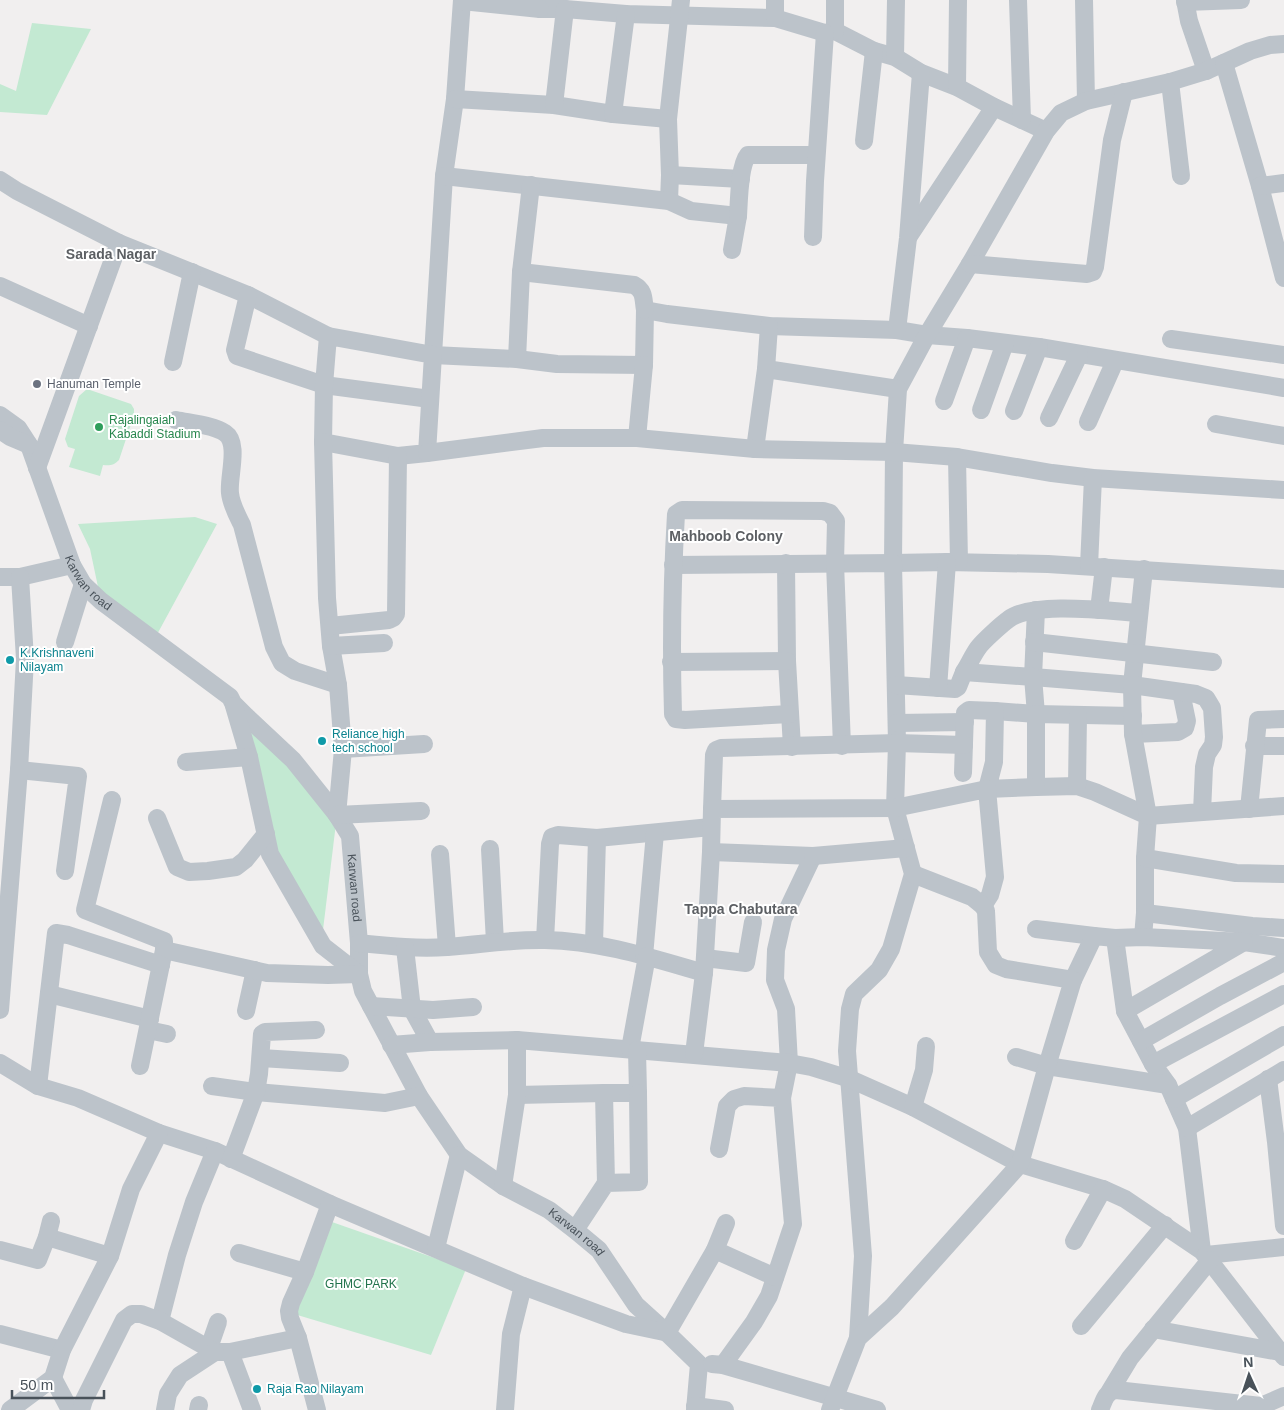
<svg xmlns="http://www.w3.org/2000/svg" width="1284" height="1410" viewBox="0 0 1284 1410" font-family="Arial,sans-serif">
<rect width="100%" height="100%" fill="#f1efef"/>
<g fill="#c3e9d2">
<polygon points="32,23 91,29 47,115 0,112 0,84 16,91"/>
<path d="M 87,389 L 131,404 L 134,409 L 134,415 L 119,460 C 114,465 110,466 103,465 L 100,476 L 69,467 L 75,449 L 68,447 L 65,439 L 79,396 Z"/>
<polygon points="195,517 217,524 154,640 101,601 90,549 78,524"/>
<polygon points="246,716 337,815 322,938 262,827"/>
<polygon points="332,1222 466,1269 431,1355 294,1314"/>
</g>
<g fill="none" stroke-linecap="round" stroke-linejoin="round">
<g stroke="#bcc3ca" stroke-width="18">
<polyline points="462,0 455,99 444,176 433,355 517,359 557,364 644,365 645,310 667,314 769,326 897,330 927,335 967,338 1039,347 1284,388"/>
<polyline points="542,0 540,9 565,9 626,14 775,18 825,33 835,31 874,51 895,57 921,73 957,87 994,107 1046,131"/>
<polyline points="775,0 775,18"/>
<polyline points="1018,0 1022,120"/>
<polyline points="1084,0 1086,101"/>
<polyline points="1185,0 1189,21 1206,71"/>
<polyline points="462,1 540,9"/>
<polyline points="1185,2 1241,0"/>
<polyline points="835,31 835,0"/>
<polyline points="1284,44 1270,45 1250,51 1206,71 1170,82 1086,101 1061,113 1046,131 970,264 927,335 898,389 894,452 893,563 947,562 1048,564 1284,579"/>
<polyline points="895,57 896,0"/>
<polyline points="1224,63 1260,186 1284,278"/>
<polyline points="1170,82 1181,176"/>
<polyline points="957,87 958,0"/>
<polyline points="455,99 554,105 613,114 668,119 681,0"/>
<polyline points="554,105 565,9"/>
<polyline points="613,114 626,14"/>
<polyline points="668,119 670,175 669,201"/>
<polyline points="864,141 874,51"/>
<polyline points="670,175 741,179"/>
<polyline points="444,176 669,201 691,211 738,216 732,250"/>
<polyline points="0,180 17,191 119,243 248,295 328,336"/>
<polyline points="1260,186 1284,183"/>
<path d="M 738,216 C 739,202 739,166 748,155 L 816,155"/>
<polyline points="909,236 994,107"/>
<polyline points="813,237 815,181 825,33"/>
<polyline points="970,264 1087,274 1093,272 1095,267 1112,140 1124,92"/>
<path d="M 521,272 L 634,285 C 645,291 643,299 645,310"/>
<polyline points="0,286 89,326"/>
<polyline points="248,295 235,350 237,356 324,385 430,399"/>
<polyline points="897,330 908,238 921,73"/>
<polygon points="328,336 433,355 427,453 398,456 323,442 324,385"/>
<polyline points="1171,339 1284,355"/>
<polyline points="517,359 521,272 531,185"/>
<polyline points="173,362 192,272"/>
<polyline points="766,369 898,389"/>
<polyline points="944,401 967,338"/>
<polyline points="981,410 1005,343"/>
<polyline points="1014,411 1039,347"/>
<path id="s1" d="M 0,415 L 18,428 L 29,445 L 72,565 L 83,584 L 101,601 L 230,697 L 233,703 L 246,716 L 293,760 L 337,815 L 350,836 L 359,943 L 359,974 L 363,991 L 419,1096 L 459,1155 L 503,1186 L 549,1210 L 575,1230 L 599,1250 L 636,1305 L 667,1333 L 699,1364 L 695,1410"/>
<polyline points="1049,418 1079,355"/>
<path d="M 176,420 C 190,423 214,425 225,433 C 240,443 228,477 230,493 C 231,504 237,515 242,525 L 274,647 L 282,663 L 295,671 L 338,685"/>
<polyline points="1088,422 1115,361"/>
<polyline points="1216,424 1284,436"/>
<polyline points="0,430 10,437 29,445"/>
<polyline points="637,438 644,365"/>
<polyline points="323,442 327,598 331,646 338,685 343,749 337,815"/>
<polyline points="755,449 766,369 769,326"/>
<polyline points="427,453 543,438 637,438 755,449 894,452 957,457 1052,473 1093,478 1284,490"/>
<polyline points="957,457 959,562"/>
<polyline points="37,468 119,243"/>
<polyline points="786,563 787,661 792,747"/>
<polyline points="673,565 893,563 897,743 895,808 913,874 891,949 879,970 854,994 850,1009 847,1051 863,1256 858,1338"/>
<polyline points="1089,566 1093,478"/>
<polyline points="0,577 20,577 72,565"/>
<polyline points="1036,610 1033,677 1132,685 1144,569"/>
<polyline points="1099,610 1104,567"/>
<polyline points="330,626 389,620 393,618 396,614 398,456"/>
<polyline points="65,642 83,584"/>
<polyline points="1034,642 1213,662"/>
<polyline points="331,646 384,643"/>
<polyline points="671,662 787,661"/>
<path d="M 964,672 C 969,664 973,655 978,648 C 983,641 1002,624 1009,619 C 1033,601 1109,611 1139,613"/>
<polyline points="896,685 955,689 958,687 964,672 1033,677 1036,714 995,711"/>
<polyline points="938,688 947,562"/>
<polyline points="234,706 249,757 270,854 323,946 359,974"/>
<path d="M 790,714 L 685,720 L 676,719 L 673,714 C 671,647 672,581 676,514 L 682,510 L 823,511 L 830,513 L 836,521 L 835,563 L 842,746"/>
<polyline points="1133,716 1036,714 1036,787 1077,786 1095,792 1148,816 1145,858 1145,913 1143,937"/>
<polyline points="897,723 965,722"/>
<polyline points="1133,734 1178,732 1185,728 1187,721 1181,692"/>
<polyline points="1254,746 1284,746"/>
<polyline points="343,749 424,744"/>
<polyline points="186,762 249,757"/>
<polyline points="19,770 78,776 65,871"/>
<polyline points="963,773 965,713 969,710 995,711 994,762 987,789 1036,787"/>
<polyline points="1077,786 1078,715"/>
<polyline points="112,800 85,910 164,941 164,950"/>
<polyline points="712,809 714,755 716,750 721,748 897,743 964,745"/>
<polyline points="1249,809 1258,720 1284,719"/>
<polyline points="1202,812 1204,767 1207,754 1213,745 1214,737 1212,708 1206,698 1196,694 1132,685 1133,734 1148,816 1284,806"/>
<polyline points="337,815 421,811"/>
<polyline points="157,818 177,867 189,872 208,871 236,867 245,860 266,834"/>
<polyline points="490,849 495,942"/>
<polyline points="711,852 813,856 783,919 776,950 775,980 786,1009 789,1063 782,1098"/>
<polyline points="440,854 447,947"/>
<polyline points="813,856 906,848"/>
<polyline points="1145,858 1236,873 1284,874"/>
<polyline points="1145,913 1252,926 1284,928"/>
<polyline points="1036,929 1094,936"/>
<polyline points="1115,938 1125,1011 1153,1064 1168,1085 1187,1128 1202,1251"/>
<polyline points="545,940 550,844 552,837 558,835 597,838 711,827"/>
<polyline points="1244,942 1284,948"/>
<path d="M 359,943 C 389,946 417,949 447,947 C 479,945 512,939 545,940 C 600,941 652,958 704,973"/>
<polyline points="594,944 597,838"/>
<polyline points="405,948 412,1009 430,1042"/>
<polyline points="644,956 655,833"/>
<polyline points="705,958 746,963 753,922"/>
<polyline points="1073,980 1094,936 1115,938 1143,937 1244,942 1125,1011"/>
<polyline points="49,994 150,1019"/>
<polyline points="371,1006 433,1010 473,1007"/>
<polyline points="0,1010 19,770 25,659 20,577"/>
<polyline points="246,1011 255,970"/>
<polyline points="148,1030 167,1034"/>
<polyline points="1141,1041 1220,996 1284,962"/>
<polyline points="391,1045 430,1042 517,1040 789,1063 811,1067 850,1079 913,1107 1020,1164 1103,1189 1125,1199 1202,1251 1284,1357"/>
<polyline points="630,1049 647,956"/>
<polyline points="694,1054 704,973 711,852 712,809 895,808 987,789 995,877 990,895 983,906"/>
<polyline points="1016,1057 1047,1066 1168,1085"/>
<polyline points="261,1058 340,1063"/>
<polyline points="0,1063 38,1086 78,1098 159,1133 215,1151 330,1204 523,1286 626,1324 664,1332"/>
<polyline points="1153,1064 1284,994"/>
<polyline points="140,1066 164,950 267,973 328,975 359,974"/>
<polyline points="1268,1079 1276,1142 1284,1226"/>
<polyline points="38,1086 56,933 68,935 161,965"/>
<polyline points="212,1086 256,1092 385,1103 419,1096"/>
<polyline points="604,1093 606,1183"/>
<polyline points="517,1095 604,1093 638,1093 637,1050"/>
<polyline points="1174,1099 1284,1035"/>
<polyline points="913,1107 924,1070 926,1046"/>
<polyline points="1187,1128 1284,1070"/>
<polyline points="719,1149 727,1106 734,1099 744,1096 782,1098 793,1224 769,1296 754,1322 723,1365"/>
<polyline points="231,1159 256,1092 259,1074 262,1034 265,1032 316,1030"/>
<polyline points="503,1186 517,1095 517,1040"/>
<polyline points="575,1230 606,1183 639,1182 638,1093"/>
<polyline points="47,1237 110,1256"/>
<polyline points="1074,1241 1103,1189"/>
<polyline points="436,1248 459,1155"/>
<polyline points="0,1250 38,1260 47,1237 51,1221"/>
<polyline points="715,1250 775,1277"/>
<polyline points="239,1253 305,1272"/>
<polyline points="1206,1255 1284,1247"/>
<polyline points="160,1321 177,1255 194,1202 215,1151"/>
<polyline points="1081,1326 1165,1225"/>
<polyline points="1153,1329 1280,1352"/>
<polyline points="667,1333 715,1250 726,1223"/>
<polyline points="0,1334 62,1350"/>
<polyline points="298,1338 290,1318 289,1311 291,1303 305,1272 330,1204"/>
<polyline points="209,1348 218,1322"/>
<polyline points="230,1352 298,1338 317,1410"/>
<polyline points="712,1364 723,1365 877,1410"/>
<polyline points="53,1378 70,1410"/>
<polyline points="1110,1391 1130,1358 1210,1260"/>
<polyline points="695,1406 725,1410"/>
<polyline points="1261,1406 1284,1396"/>
<polyline points="10,1410 53,1378 62,1350 110,1256 131,1189 159,1133"/>
<polyline points="81,1410 84,1400 124,1320 132,1314 141,1314 160,1321 215,1352 230,1352 252,1410"/>
<polyline points="165,1410 168,1394 180,1375 215,1352"/>
<polyline points="198,1410 199,1405"/>
<polyline points="505,1410 511,1334 523,1286"/>
<polyline points="830,1410 858,1338 892,1307 1020,1164 1047,1066 1073,980 1006,969 996,965 988,952 986,911 983,906 972,897 913,874"/>
<path d="M 1100,1410 C 1104,1401 1105,1392 1116,1390 L 1261,1406 L 1261,1410"/>
</g>
</g>
<circle fill="#6b7280" stroke="#fff" stroke-width="2" cx="37" cy="384" r="5"/>
<circle fill="#2e9e5b" stroke="#fff" stroke-width="2" cx="99" cy="427" r="5"/>
<g fill="#0f9aa8" stroke="#fff" stroke-width="2">
<circle cx="10" cy="660" r="5"/>
<circle cx="322" cy="741" r="5"/>
<circle cx="257" cy="1389" r="5"/>
</g>
<g text-anchor="middle" dominant-baseline="central" stroke-width="4" stroke-linejoin="round" paint-order="stroke">
<g font-size="12" fill="#5b616d" stroke="#fff" text-anchor="start">
<text x="47" y="384">Hanuman Temple</text>
</g>
<g font-size="12" fill="#27864d" stroke="#fff" text-anchor="start">
<text x="109" y="420">Rajalingaiah<tspan x="109" dy="14">Kabaddi Stadium</tspan></text>
</g>
<g font-size="12" fill="#49525a" stroke="#fff">
<text stroke="none"><textPath href="#s1" startOffset="194">Karwan road</textPath></text>
<text stroke="none"><textPath href="#s1" startOffset="614">Karwan road</textPath></text>
<text stroke="none"><textPath href="#s1" startOffset="1049">Karwan road</textPath></text>
</g>
<g font-size="12" fill="#0d838f" stroke="#fff" text-anchor="start">
<text x="20" y="653">K.Krishnaveni<tspan x="20" dy="14">Nilayam</tspan></text>
<text x="332" y="734">Reliance high<tspan x="332" dy="14">tech school</tspan></text>
<text x="267" y="1389">Raja Rao Nilayam</text>
</g>
<g font-size="12" fill="#22734c" stroke="#fff">
<text x="361" y="1284">GHMC PARK</text>
</g>
<g font-size="14" font-weight="bold" fill="#5c5f63" stroke="#fff">
<text x="111" y="254">Sarada Nagar</text>
<text x="726" y="536">Mahboob Colony</text>
<text x="741" y="909">Tappa Chabutara</text>
</g>
</g>
<g transform="translate(1249 1375) rotate(357)" stroke="#ffffff" stroke-width="4" paint-order="stroke">
<path d="M0-4L9 19L0 12L-9 19Z" fill="#49525a"/>
<text y="-8" font-size="14" font-weight="bold" text-anchor="middle" fill="#49525a">N</text>
</g>
<path d="M12 1390v8h92v-8" fill="none" stroke="#49525a" stroke-width="2.5"/>
<text x="20" y="1390" font-size="15" fill="#49525a" stroke="#ffffff" stroke-width="4" paint-order="stroke">50 m</text>
</svg>
